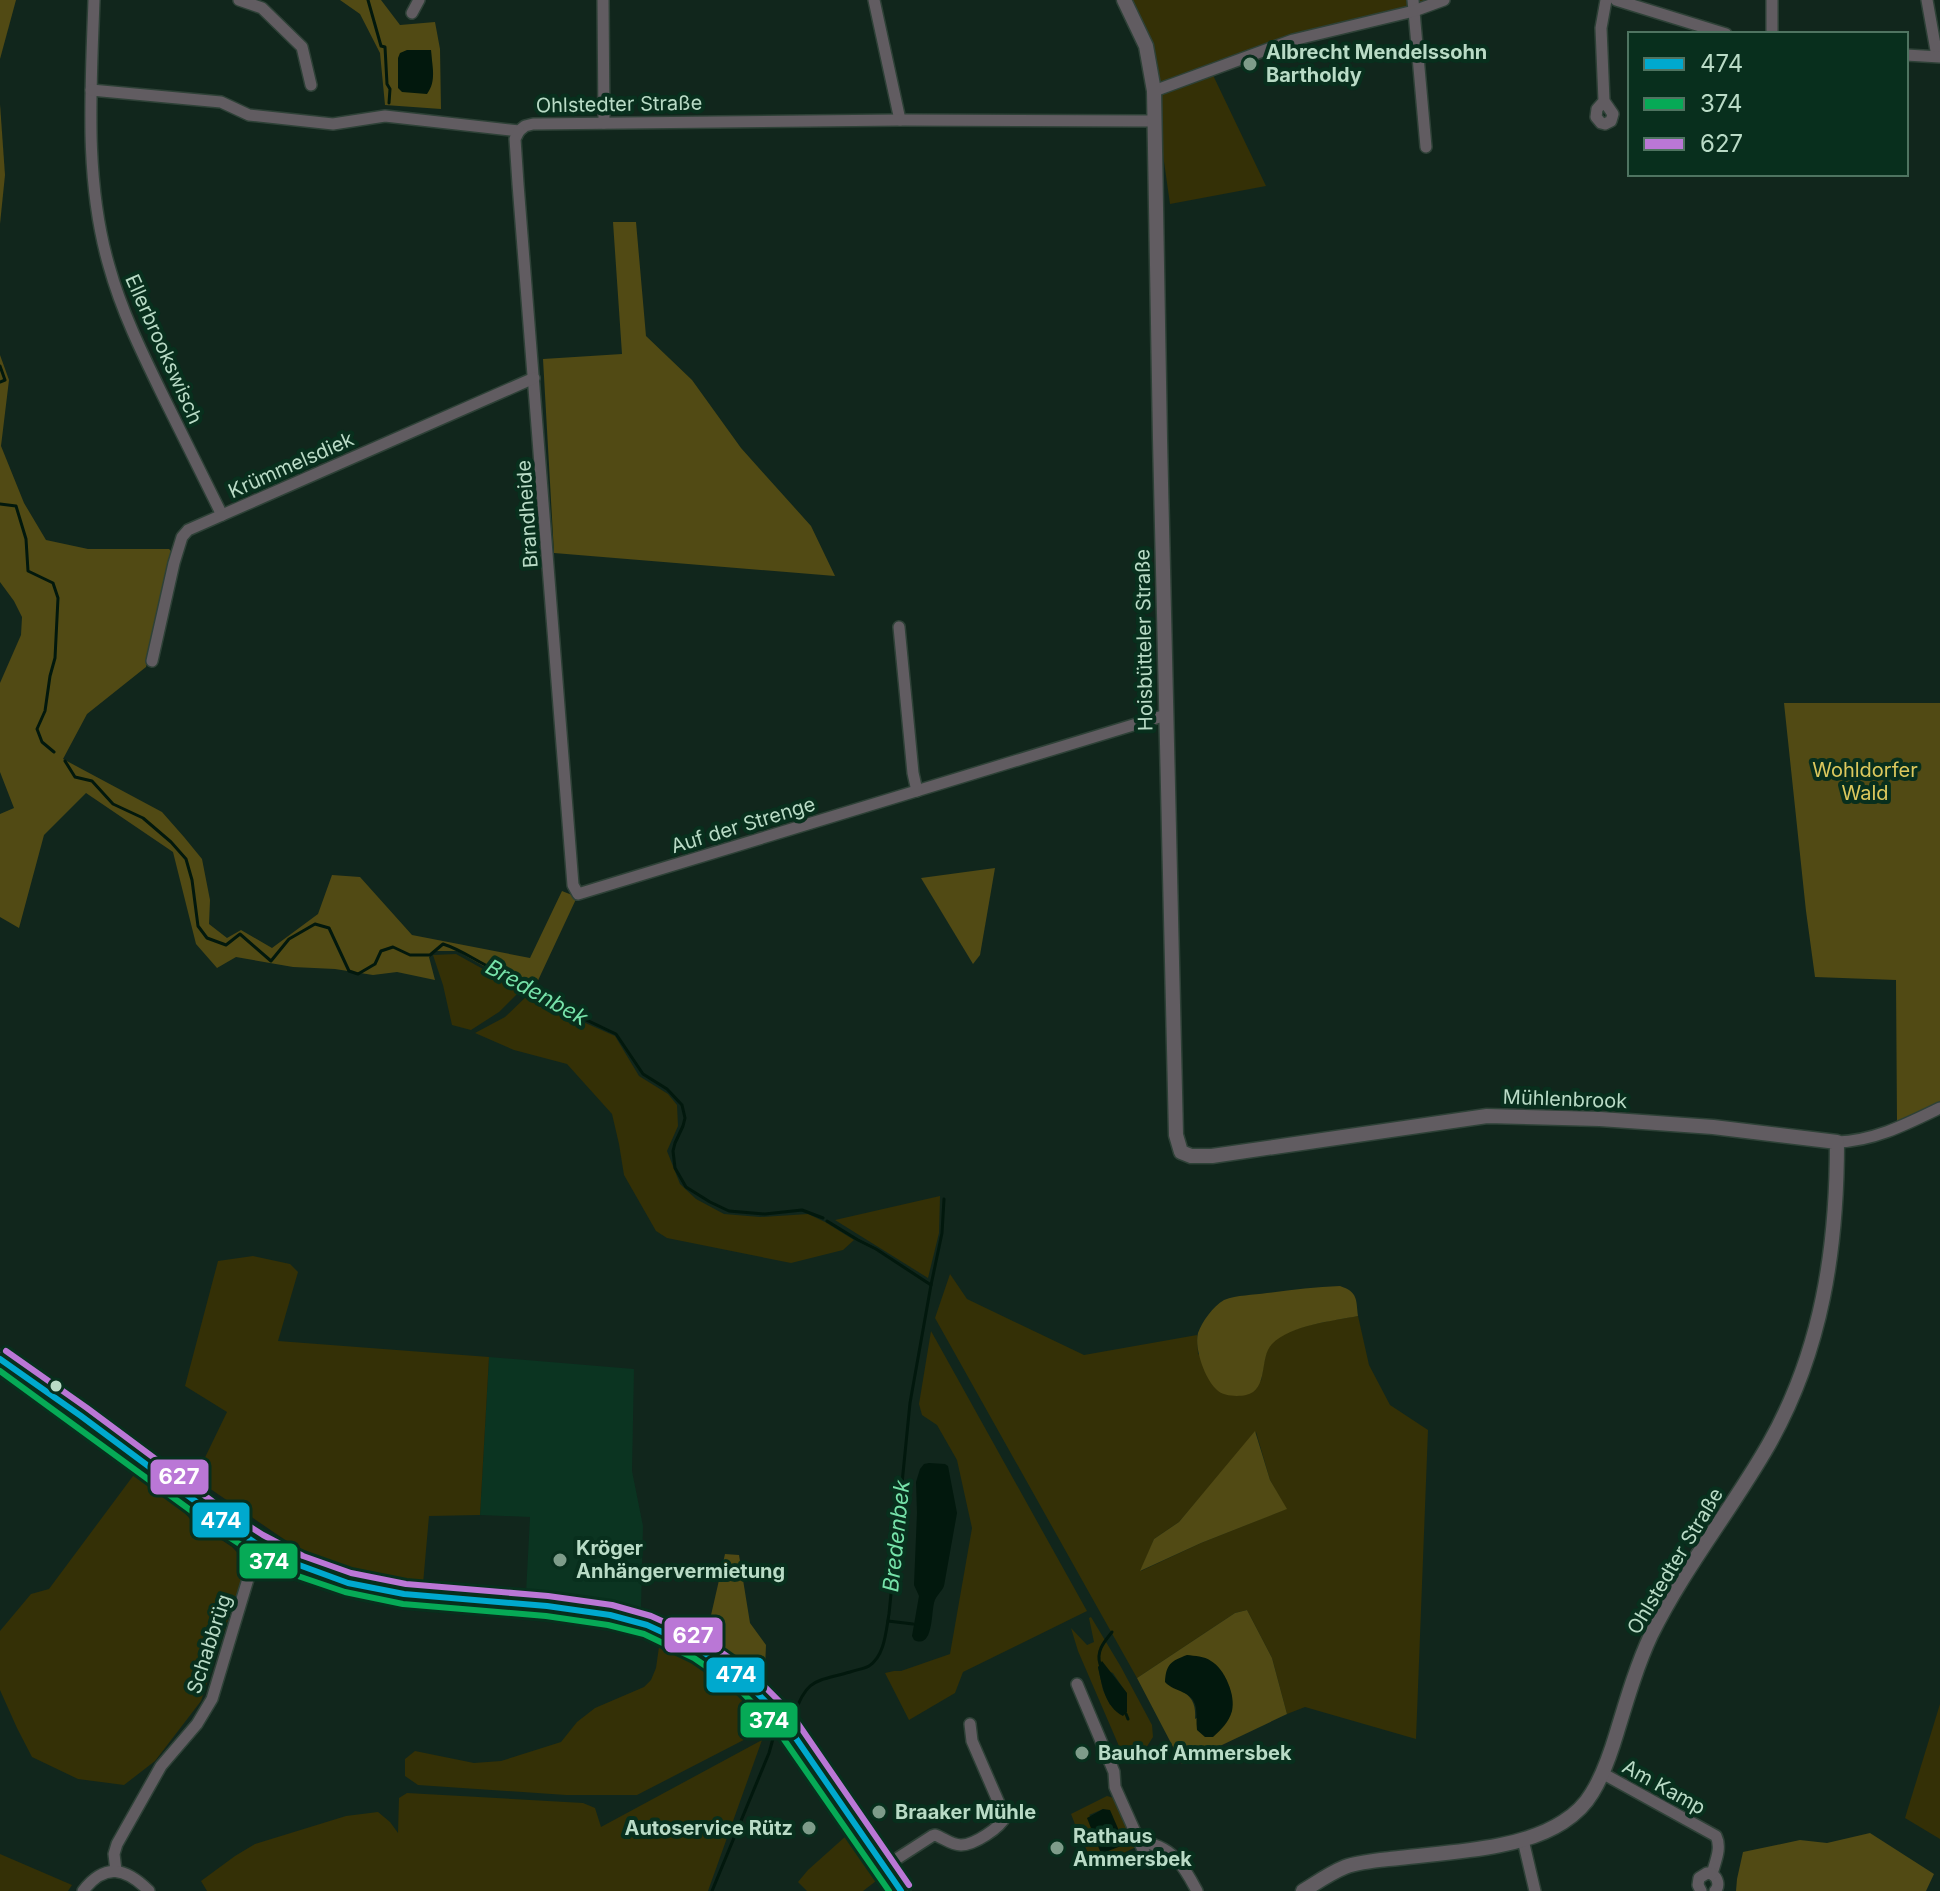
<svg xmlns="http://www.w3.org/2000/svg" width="1940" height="1891" viewBox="0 0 1940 1891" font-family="Inter,sans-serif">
<rect width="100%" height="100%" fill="#11261c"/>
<polygon fill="#0b3421" points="489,1357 634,1369 632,1471 643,1526 641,1608 600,1599 526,1593 530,1517 480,1515"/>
<g fill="#343006" fill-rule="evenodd">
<polygon points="1132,0 1444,0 1293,40 1211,71 1266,186 1170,204 1154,91 1152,43"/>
<polygon points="456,954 521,990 499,1012 471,1030 452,1025 443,985 433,955"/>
<polygon points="529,994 540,1003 615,1036 639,1076 668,1094 677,1105 678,1126 667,1151 680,1184 696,1199 724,1214 760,1217 808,1214 825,1222 854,1240 843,1250 791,1263 667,1238 656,1231 624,1175 619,1144 612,1114 567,1064 514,1050 475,1033 505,1017"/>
<polygon points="940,1196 939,1233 928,1278 835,1220"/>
<polygon points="253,1256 290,1264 298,1272 278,1341 489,1357 480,1515 429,1516 423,1584 346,1567 294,1546 206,1486 197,1474 227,1412 185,1386 218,1261"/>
<path d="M 950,1274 L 967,1299 L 1084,1355 L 1197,1335 L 1198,1354 L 1261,1381 C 1263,1371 1264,1358 1268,1348 C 1278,1327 1336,1320 1358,1316 L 1369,1365 L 1390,1405 L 1428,1430 L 1416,1739 L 1305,1707 L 1287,1714 L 1272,1658 L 1247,1610 L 1235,1613 L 1137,1678 L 935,1318 ZM 1256,1432 L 1270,1480 L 1286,1509 L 1201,1543 L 1141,1571 L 1154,1539 L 1179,1522 Z"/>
<polygon points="931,1331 1087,1611 963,1672 955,1693 909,1720 885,1673 894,1671 901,1671 950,1654 972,1528 957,1460 937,1425 922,1415 919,1404"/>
<polygon points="136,1472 177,1504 190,1519 232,1547 247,1563 201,1701 155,1761 124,1785 78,1779 32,1757 17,1728 0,1690 0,1631 31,1594 49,1589"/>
<path d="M 1091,1617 L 1121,1667 L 1152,1725 L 1153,1737 L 1146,1748 L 1129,1760 L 1125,1760 L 1078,1651 L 1071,1628 L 1087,1645 L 1094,1642 L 1089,1618 ZM 1098,1667 L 1113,1673 L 1127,1694 L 1127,1706 L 1110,1705 L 1103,1690 Z"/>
<polygon points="659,1647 678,1652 708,1672 742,1698 767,1728 637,1795 566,1795 418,1785 405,1776 405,1759 415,1751 474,1763 501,1761 561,1742 577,1722 595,1708 644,1687 651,1680 656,1668"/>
<polygon points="1940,1704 1940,1839 1905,1818"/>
<polygon points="762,1740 708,1891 207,1891 201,1881 235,1856 255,1844 346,1816 378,1812 390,1822 398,1833 399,1798 407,1793 583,1803 595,1808 601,1827"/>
<path d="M 1107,1796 L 1114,1798 L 1135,1845 L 1134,1848 L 1096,1866 L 1093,1864 L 1084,1844 L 1086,1843 L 1083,1836 L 1080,1837 L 1071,1814 ZM 1103,1809 L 1123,1844 L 1089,1815 Z"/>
<polygon points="846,1836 876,1881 863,1891 807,1891 798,1882 808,1870"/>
<polygon points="0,1854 72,1885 68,1891 0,1891"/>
</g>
<g fill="#514a14" fill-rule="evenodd">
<polygon points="0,0 16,0 0,59"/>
<path d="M 340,0 L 381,0 L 400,25 L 435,22 L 440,49 L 441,109 L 385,105 L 380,53 L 360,14 ZM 407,50 L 431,50 L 432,71 Z"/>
<polygon points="0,104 5,175 0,224"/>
<polygon points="613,222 636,222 646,336 692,380 741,448 811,526 835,576 554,553 543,359 622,354"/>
<polygon points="0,355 9,380 1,446 24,503 46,540 88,549 169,549 174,554 146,667 87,714 63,759 162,812 184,837 202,859 210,900 209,924 227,938 241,930 272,948 318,914 332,875 360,877 412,935 530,958 562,891 577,897 534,989 524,989 457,951 436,951 429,957 435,980 397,972 373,975 335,969 293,967 236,957 217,968 196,944 173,852 86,793 44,835 19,928 0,917 0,814 14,808 0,772 0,683 21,635 22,617 14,601 0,582"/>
<polygon points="1784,703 1940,703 1940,1102 1897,1121 1896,980 1815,977 1806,911"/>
<polygon points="995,868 980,955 973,964 921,878"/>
<path d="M 1340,1286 C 1358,1292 1356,1299 1358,1316 C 1333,1321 1291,1325 1272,1344 C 1259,1357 1269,1390 1246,1395 C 1237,1397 1223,1396 1217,1390 C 1205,1380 1194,1348 1198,1333 C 1202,1322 1213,1306 1224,1300 C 1237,1295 1253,1295 1267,1293 C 1291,1290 1315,1287 1340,1286 Z"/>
<polygon points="1255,1431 1270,1480 1287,1509 1201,1543 1140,1571 1154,1539 1179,1522"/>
<polygon points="725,1554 739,1555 750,1623 766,1645 765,1668 761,1675 706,1637"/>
<path d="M 1247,1610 L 1272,1658 L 1287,1714 L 1182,1764 L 1137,1678 L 1235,1613 ZM 1224,1675 L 1232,1697 L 1195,1719 C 1196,1705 1193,1697 1180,1690 Z"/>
<polygon points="1870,1833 1934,1874 1926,1891 1736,1891 1737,1879 1743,1852 1800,1840 1827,1843"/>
</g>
<g fill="#02180d">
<path d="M 407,50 L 431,50 C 432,66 437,81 427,94 L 402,92 L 398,88 L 398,58 L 400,53 Z"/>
<path d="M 929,1463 L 945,1464 L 948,1466 L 957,1513 L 944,1586 C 941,1593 936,1595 934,1603 C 931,1616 933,1649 914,1640 L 912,1636 L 919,1596 L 914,1585 L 917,1513 L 916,1482 L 920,1469 L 924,1464 Z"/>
<path d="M 1187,1655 C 1195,1656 1204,1656 1211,1661 C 1225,1669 1236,1696 1232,1711 C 1229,1722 1221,1730 1213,1737 L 1205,1737 L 1197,1730 C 1196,1722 1197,1715 1196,1708 C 1193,1690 1175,1693 1165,1682 C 1166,1664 1171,1661 1187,1655 Z"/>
<path d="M 1102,1661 L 1127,1693 L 1127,1712 L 1123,1716 C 1105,1707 1102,1685 1098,1667 Z"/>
<polygon points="1103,1809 1110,1810 1123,1840 1121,1846 1103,1853 1100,1851 1087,1818"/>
</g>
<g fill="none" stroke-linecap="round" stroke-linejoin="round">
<g stroke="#02180d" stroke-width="3">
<polyline points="368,0 381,46 385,47 387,84 390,89 389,103"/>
<polyline points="0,366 5,380 0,382"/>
<polyline points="0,504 16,506 26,539 28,571 53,583 58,598 55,658 50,676 45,711 37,729 42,742 54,752"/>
<path d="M 65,761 L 75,777 L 92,781 L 113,804 L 143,818 L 171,842 L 186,859 L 192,880 L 198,926 L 207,938 L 226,945 L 240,934 L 271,961 L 289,939 L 315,924 L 329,928 L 349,971 L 358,974 L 375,964 L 381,951 L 393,947 L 410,955 L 430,955 L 443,944 C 469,952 488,972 515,975 L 519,985 L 529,987 L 542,999 L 616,1034 L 643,1074 L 667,1089 L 682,1105 L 685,1118 L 683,1126 L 675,1143 L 673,1151 L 675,1168 L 686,1187 L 710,1202 L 729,1211 L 765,1214 L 802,1210 L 823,1218"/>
<polyline points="931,1285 942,1233 944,1199"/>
<polyline points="888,1621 913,1624"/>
<path d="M 1100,1664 C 1096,1651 1104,1642 1112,1632"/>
<polyline points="1126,1714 1128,1719"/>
<path d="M 794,1715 C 807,1678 815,1682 850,1672 C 855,1670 864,1669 869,1666 C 885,1656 886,1630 889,1614 L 910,1403 L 931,1285 L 876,1249 L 858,1240 L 827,1221"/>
<polyline points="712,1891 769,1753 776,1728"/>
</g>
<g stroke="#2e4137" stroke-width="14">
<g id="minor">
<path d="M 94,0 C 91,88 84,180 109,266 C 122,313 144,357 165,400 C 184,438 203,477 222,515"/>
<polyline points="239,0 262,8 302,47 311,85"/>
<polyline points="603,0 604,123"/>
<polyline points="874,0 900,120"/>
<polyline points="1413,0 1426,147"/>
<polyline points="1616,0 1726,34"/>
<polyline points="1772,0 1772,34"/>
<polyline points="1927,0 1937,56"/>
<polyline points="412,13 419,0"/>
<polyline points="1906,55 1940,57"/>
<polyline points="91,90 221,102 249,115 333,124 385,116 519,131 525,126 533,124 900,120 1154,121"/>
<polyline points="1154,91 1293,40 1414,11 1444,0"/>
<polyline points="1604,101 1597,109 1596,117 1601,123 1605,124 1611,121 1613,114 1604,101 1601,28 1606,0"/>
<polyline points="519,131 515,139 518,184 573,885 578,894 1166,715"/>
<polyline points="899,627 913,773 917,791"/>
<polyline points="152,661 174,563 182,537 188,530 534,378"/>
<path d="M 1837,1142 C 1874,1141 1907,1124 1940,1108"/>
<polyline points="1077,1684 1114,1772 1115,1787 1144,1852"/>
<path d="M 1602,1773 L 1716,1836 C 1722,1848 1715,1862 1712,1874 C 1718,1878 1720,1886 1715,1891"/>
<polyline points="1523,1840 1535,1891"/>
<path d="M 1139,1842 C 1171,1844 1184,1866 1197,1891"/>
<path d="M 884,1867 L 932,1836 L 935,1835 C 944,1838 951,1845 961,1845 C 974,1845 1000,1828 1005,1817 L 972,1741 L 970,1724"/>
<polyline points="116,1871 114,1854 117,1844 161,1766 197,1724 212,1699 251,1569 262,1547"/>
<path d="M 83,1891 C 105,1862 126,1868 149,1891"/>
<polyline points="1701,1891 1698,1885 1699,1878 1707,1873 1712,1874"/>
</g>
</g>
<g stroke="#2e4137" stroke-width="17">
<path id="tertiary" d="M 1124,0 L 1146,46 L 1154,91 L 1160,439 L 1176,1135 L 1181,1152 L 1191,1156 L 1212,1156 L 1487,1116 L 1600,1119 L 1713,1127 L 1837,1142 C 1837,1249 1822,1350 1769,1444 C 1732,1509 1684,1568 1651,1635 C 1637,1665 1627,1699 1617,1732 C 1611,1752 1604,1774 1592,1793 C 1585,1805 1574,1815 1563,1822 C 1520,1850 1448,1852 1399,1858 C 1382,1860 1361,1861 1345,1867 C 1330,1873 1316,1883 1303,1891"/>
</g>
<g stroke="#2e4137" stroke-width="21">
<path id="primary" d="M 0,1359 C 55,1396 108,1436 161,1476 C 211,1513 262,1553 320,1574 C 396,1601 468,1598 547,1606 C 581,1610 615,1614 647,1625 C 694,1642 739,1671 773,1708 C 798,1735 818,1770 839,1801 C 860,1831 880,1861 901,1891"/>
</g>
<use href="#minor" stroke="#615c61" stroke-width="11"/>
<use href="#tertiary" stroke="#615c61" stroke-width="14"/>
<use href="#primary" stroke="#5e5c60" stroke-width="18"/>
<g stroke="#082f1d" stroke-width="12">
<polyline id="bus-1" points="0,1359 81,1416 218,1518 257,1544 299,1565 348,1583 404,1594 547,1606 610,1615 647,1625 699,1649 746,1682 782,1718 901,1891"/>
</g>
<g stroke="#082f1d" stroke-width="12">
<polyline id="bus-2" points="0,1371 212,1526 252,1552 295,1575 345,1592 403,1604 546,1616 608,1625 644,1634 694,1658 739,1689 774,1725 889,1891"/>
</g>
<g stroke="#082f1d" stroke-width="12">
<polyline id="bus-3" points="6,1351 87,1408 224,1510 263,1535 303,1556 351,1573 406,1584 548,1596 612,1605 651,1616 704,1640 752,1674 790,1712 909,1885"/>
</g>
<use href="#bus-1" stroke="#00a9ce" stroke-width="6"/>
<use href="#bus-2" stroke="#06aa56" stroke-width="6"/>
<use href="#bus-3" stroke="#ba77d6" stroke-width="6"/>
</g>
<g fill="#7e9c8a" stroke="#082f1d" stroke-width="3">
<circle cx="1250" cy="64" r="8"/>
<circle cx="560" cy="1560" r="8"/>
<circle cx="1082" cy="1753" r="8"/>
<circle cx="879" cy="1812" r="8"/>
<circle cx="809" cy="1828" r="8"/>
<circle cx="1057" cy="1848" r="8"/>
</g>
<circle fill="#b9dbc6" stroke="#082f1d" stroke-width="3" cx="56" cy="1386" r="7"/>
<g text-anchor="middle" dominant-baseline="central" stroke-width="8" stroke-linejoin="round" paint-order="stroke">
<g font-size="20" font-weight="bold" fill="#b9dbc6" stroke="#082f1d" text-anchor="start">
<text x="1266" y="52">Albrecht Mendelssohn<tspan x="1266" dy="23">Bartholdy</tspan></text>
<text x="576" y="1548">Kröger<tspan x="576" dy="23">Anhängervermietung</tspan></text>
<text x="1098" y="1753">Bauhof Ammersbek</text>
<text x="895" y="1812">Braaker Mühle</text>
<text x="793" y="1828" text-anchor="end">Autoservice Rütz</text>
<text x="1073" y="1836">Rathaus<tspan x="1073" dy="23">Ammersbek</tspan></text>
</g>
<g font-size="20" fill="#b9dbc6" stroke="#082f1d">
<text transform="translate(619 104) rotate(-1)">Ohlstedter Straße</text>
<text transform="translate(164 349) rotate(66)">Ellerbrookswisch</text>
<text transform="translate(291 465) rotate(-24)">Krümmelsdiek</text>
<text transform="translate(527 514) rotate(-94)">Brandheide</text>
<text transform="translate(1144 640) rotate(-91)">Hoisbütteler Straße</text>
<text transform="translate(743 825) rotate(-17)">Auf der Strenge</text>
<text transform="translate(1565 1099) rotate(2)">Mühlenbrook</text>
<text transform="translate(1675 1561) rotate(-59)">Ohlstedter Straße</text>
<text transform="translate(209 1644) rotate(-72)">Schabbrüg</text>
<text transform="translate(1664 1787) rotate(29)">Am Kamp</text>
</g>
<g font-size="20" fill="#dcc85d" stroke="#082f1d">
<text x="1865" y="770">Wohldorfer<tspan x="1865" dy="23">Wald</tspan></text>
</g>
<g font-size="22" font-style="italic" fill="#76e2a9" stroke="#082f1d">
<text transform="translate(537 992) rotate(29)">Bredenbek</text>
<text transform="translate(896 1536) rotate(-84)">Bredenbek</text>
</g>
</g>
<g stroke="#082f1d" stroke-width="3">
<rect x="149" y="1458" width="61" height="38" rx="8" fill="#ba77d6"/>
<rect x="191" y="1501" width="60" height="38" rx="8" fill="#00a9ce"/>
<rect x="238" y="1542" width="61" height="38" rx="8" fill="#06aa56"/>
<rect x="663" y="1616" width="61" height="38" rx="8" fill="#ba77d6"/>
<rect x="705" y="1656" width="61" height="38" rx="8" fill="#00a9ce"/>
<rect x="739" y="1701" width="60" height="38" rx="8" fill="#06aa56"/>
</g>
<g font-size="22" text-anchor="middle" font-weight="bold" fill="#fff">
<text x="179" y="1484">627</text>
<text x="221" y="1528">474</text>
<text x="269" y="1569">374</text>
<text x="693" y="1643">627</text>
<text x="736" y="1682">474</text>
<text x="769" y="1728">374</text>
</g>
<rect x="1628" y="32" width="280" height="144" fill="#082f1d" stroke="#4f7461" stroke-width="2"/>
<rect x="1644" y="58" width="40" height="12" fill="#00a9ce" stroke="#4f7461" stroke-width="2"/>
<text x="1700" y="72" font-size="24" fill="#b9dbc6">474</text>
<rect x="1644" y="98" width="40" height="12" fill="#06aa56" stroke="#4f7461" stroke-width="2"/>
<text x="1700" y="112" font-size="24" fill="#b9dbc6">374</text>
<rect x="1644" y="138" width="40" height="12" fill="#ba77d6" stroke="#4f7461" stroke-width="2"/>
<text x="1700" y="152" font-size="24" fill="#b9dbc6">627</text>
</svg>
